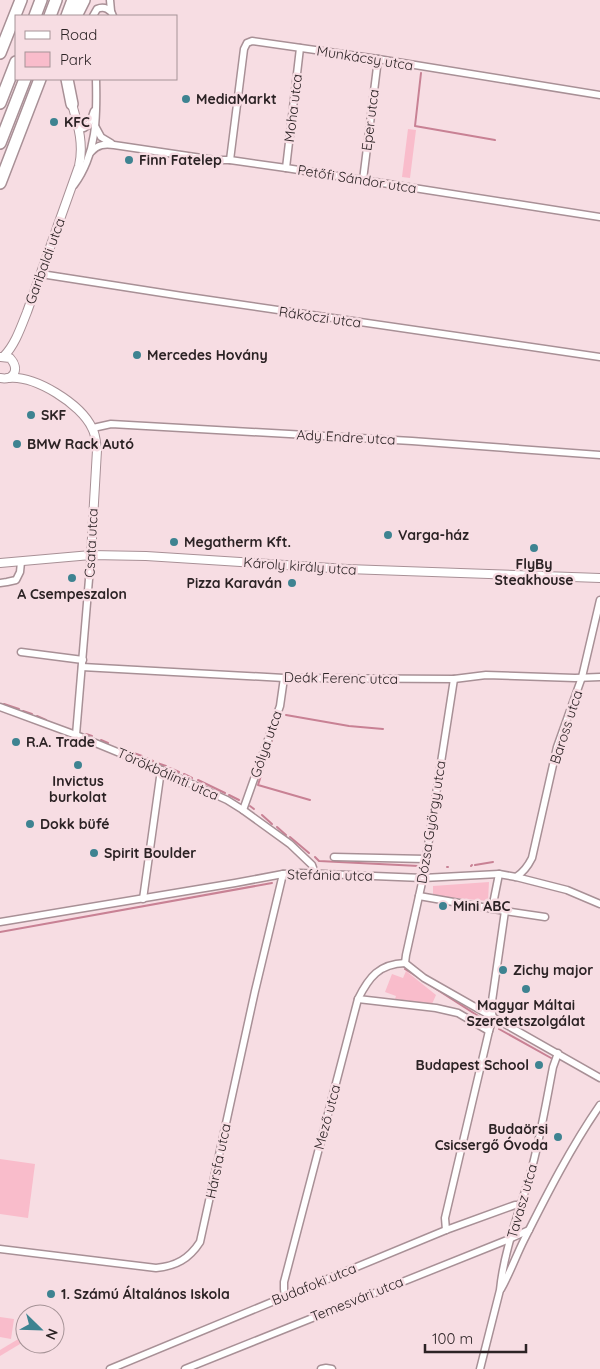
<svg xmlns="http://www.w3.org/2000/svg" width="600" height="1369" viewBox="0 0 600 1369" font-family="Quicksand,sans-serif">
<rect width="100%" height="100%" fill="#f7dde3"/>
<g fill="#f9bccb">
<polygon points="408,129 416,130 410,178 402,177"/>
<polygon points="489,882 488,901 433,896 433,886"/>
<polygon points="406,971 436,995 432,1004 395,999 396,996 385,992 392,974 403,978"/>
<polygon points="0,1159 35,1164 28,1218 0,1214"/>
<polygon points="0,1317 14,1319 11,1339 0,1337"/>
<polygon points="25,1335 25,1341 0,1356 0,1350"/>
</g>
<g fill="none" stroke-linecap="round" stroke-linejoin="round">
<g stroke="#c88194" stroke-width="2">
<polyline points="421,73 415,126 495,140"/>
<polyline points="4,704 19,709"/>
<polyline points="23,711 32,714"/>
<polyline points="286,715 349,726 383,729"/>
<polyline points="37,716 46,720"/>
<polyline points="278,721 258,785 310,800"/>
<polyline points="86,734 92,736"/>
<polyline points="101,740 108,743"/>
<polyline points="131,752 142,756"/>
<polyline points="146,758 153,761"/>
<polyline points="157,763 166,766"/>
<polyline points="170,768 179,772"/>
<polyline points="184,774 192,778"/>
<polyline points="198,780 225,793"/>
<polyline points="229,795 239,800"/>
<polyline points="250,806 254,809"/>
<polyline points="262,815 272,824"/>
<polyline points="277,827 286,835"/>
<polyline points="290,837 309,853"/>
<polyline points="315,857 319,861 419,866"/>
<polyline points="475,865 493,862"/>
<polyline points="471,866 472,865"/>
<polyline points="447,867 448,867"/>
<polyline points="0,932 272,883"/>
<polyline points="405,969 486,1021"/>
<polyline points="499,1029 551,1058"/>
</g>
<g stroke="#a89096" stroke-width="9">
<g id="minor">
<polyline points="110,0 111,11"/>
<path d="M 93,16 L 97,9 C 104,6 111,9 113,16"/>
<polyline points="95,126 101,137 111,143"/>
<path d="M 79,129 C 89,129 91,119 94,111"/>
<path d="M 91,152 C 98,144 105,144 114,145 L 215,160 L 230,160 L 286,168 L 600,217"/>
<polyline points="230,160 244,49 247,43 252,41 378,59 600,95"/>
<polyline points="286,168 300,48"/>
<polyline points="363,180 378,59"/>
<path d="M 74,185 C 97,154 97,116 96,79"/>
<polyline points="41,274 182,296 600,357"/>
<polyline points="93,428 111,424 412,441 600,455"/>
<polyline points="0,583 7,582 16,580 20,572 21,562"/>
<polyline points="21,652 83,660"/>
<polyline points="82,667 284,678 454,679 486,675 575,678 600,677"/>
<polyline points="0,707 76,735 161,770 227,800 243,810 290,844 312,865 315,873"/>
<polyline points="76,735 91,555"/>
<polyline points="243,810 280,706 284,678"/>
<polyline points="334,857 426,859"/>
<path d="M 516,877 C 524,872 528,866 532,858 L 557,747 L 582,677 L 600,600"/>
<polyline points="419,896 505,911 545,917"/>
<polyline points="143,899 161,770"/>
<polyline points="492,909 499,874"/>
<polyline points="0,922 235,883 283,874 300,873 423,878 499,874 516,877 567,890 600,904"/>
<polyline points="405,963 406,955 423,878 454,679"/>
<polyline points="405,963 424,978 600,1078"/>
<polyline points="358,999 436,1008 458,1013 489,1031"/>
<polyline points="446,1230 445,1218 489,1031 493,1018 491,1008 505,911"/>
<path d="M 0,1249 L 156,1268 C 176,1266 189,1259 200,1242 L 255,991 L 283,874"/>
<path d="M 501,1289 C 510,1273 516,1256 524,1240 C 547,1194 571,1147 600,1105"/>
<path d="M 285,1297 L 284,1289 L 284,1282 L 358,999 C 369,977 379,964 405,963"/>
<polyline points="110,1369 446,1230 515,1205 520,1205"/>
<polyline points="185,1369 507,1240 529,1230"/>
<polyline points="321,1369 326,1368 332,1369"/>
<path d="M 480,1369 L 500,1290 C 504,1250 519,1213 530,1175 C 540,1140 546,1103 553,1067 L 558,1053"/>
</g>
</g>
<g stroke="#a89096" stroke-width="10">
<g id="tertiary">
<path d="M 4,356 C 15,345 21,327 27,312 L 79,166 C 84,144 78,125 72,104"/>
<path d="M 0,378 C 14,381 20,369 10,358 L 1,357"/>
<path d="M 8,378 C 35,375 81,404 92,428 C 96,435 96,443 97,450 L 91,555"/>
<polyline points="0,563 91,555 146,556 347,569 600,578"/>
</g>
</g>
<g stroke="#a89096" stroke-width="14">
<g id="motorway">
<polyline points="35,16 41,0"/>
<polyline points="50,16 56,0"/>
<polyline points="67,16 73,0"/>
<polyline points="76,16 84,0"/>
<polyline points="0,53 21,0"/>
<polyline points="67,79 72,104"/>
<polyline points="0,103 16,62"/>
<polyline points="0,143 25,79"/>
<polyline points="0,183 40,79"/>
</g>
</g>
<use href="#minor" stroke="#fff" stroke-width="6"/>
<use href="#tertiary" stroke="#fff" stroke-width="8"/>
<use href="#motorway" stroke="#fff" stroke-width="11"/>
</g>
<g fill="#3e8391" stroke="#f7dde3" stroke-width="2">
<circle cx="186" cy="99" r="5"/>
<circle cx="54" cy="122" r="5"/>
<circle cx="129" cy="160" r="5"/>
<circle cx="137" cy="355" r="5"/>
<circle cx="31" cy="415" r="5"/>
<circle cx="17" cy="444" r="5"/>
<circle cx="388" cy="535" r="5"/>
<circle cx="174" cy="542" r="5"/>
<circle cx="534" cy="548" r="5"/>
<circle cx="72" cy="578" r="5"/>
<circle cx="292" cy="583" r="5"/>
<circle cx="16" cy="742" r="5"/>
<circle cx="78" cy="765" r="5"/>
<circle cx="30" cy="824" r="5"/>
<circle cx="94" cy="853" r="5"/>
<circle cx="443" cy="906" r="5"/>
<circle cx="503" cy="970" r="5"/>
<circle cx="526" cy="989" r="5"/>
<circle cx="539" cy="1065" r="5"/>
<circle cx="558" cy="1137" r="5"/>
<circle cx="51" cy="1294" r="5"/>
</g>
<g text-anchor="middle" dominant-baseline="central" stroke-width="5" stroke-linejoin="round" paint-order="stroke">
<g font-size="14" fill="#2c2325" stroke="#f7dde3">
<text transform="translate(365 58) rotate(9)">Munkácsy utca</text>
<text transform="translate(293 108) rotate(-83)">Moha utca</text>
<text transform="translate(370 120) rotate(-83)">Eper utca</text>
<text transform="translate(357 179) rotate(9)">Petőfi Sándor utca</text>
<text transform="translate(45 261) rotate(-70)">Garibaldi utca</text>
<text transform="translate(320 317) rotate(8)">Rákóczi utca</text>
<text transform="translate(346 437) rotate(3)">Ady Endre utca</text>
<text transform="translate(91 543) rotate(-87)">Csata utca</text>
<text transform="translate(300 566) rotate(4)">Károly király utca</text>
<text transform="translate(341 678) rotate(1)">Deák Ferenc utca</text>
<text transform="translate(566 727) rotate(-72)">Baross utca</text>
<text transform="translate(266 744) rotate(-71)">Gólya utca</text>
<text transform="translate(168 774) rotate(24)">Törökbálinti utca</text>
<text transform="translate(431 822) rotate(-81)">Dózsa György utca</text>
<text transform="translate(330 875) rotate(1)">Stefánia utca</text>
<text transform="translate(327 1117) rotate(-75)">Mező utca</text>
<text transform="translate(218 1161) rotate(-78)">Hársfa utca</text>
<text transform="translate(522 1201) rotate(-74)">Tavasz utca</text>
<text transform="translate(314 1284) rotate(-22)">Budafoki utca</text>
<text transform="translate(357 1299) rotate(-22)">Temesvári utca</text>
</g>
<g font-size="14" font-weight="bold" fill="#2c2325" stroke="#f7dde3" text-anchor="start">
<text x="196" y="99">MediaMarkt</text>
<text x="64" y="122">KFC</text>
<text x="139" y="160">Finn Fatelep</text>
<text x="147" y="355">Mercedes Hovány</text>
<text x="41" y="415">SKF</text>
<text x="27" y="444">BMW Rack Autó</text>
<text x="398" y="535">Varga-ház</text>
<text x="184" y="542">Megatherm Kft.</text>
<text x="534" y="564" text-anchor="middle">FlyBy<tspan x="534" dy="16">Steakhouse</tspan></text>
<text x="282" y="583" text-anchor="end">Pizza Karaván</text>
<text x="72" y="594" text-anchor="middle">A Csempeszalon</text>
<text x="26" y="742">R.A. Trade</text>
<text x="78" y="781" text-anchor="middle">Invictus<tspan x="78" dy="16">burkolat</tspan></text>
<text x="40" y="824">Dokk büfé</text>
<text x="104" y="853">Spirit Boulder</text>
<text x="453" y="906">Mini ABC</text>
<text x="513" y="970">Zichy major</text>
<text x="526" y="1005" text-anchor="middle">Magyar Máltai<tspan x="526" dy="16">Szeretetszolgálat</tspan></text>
<text x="529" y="1065" text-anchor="end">Budapest School</text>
<text x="548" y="1129" text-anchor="end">Budaörsi<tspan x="548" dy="16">Csicsergő Óvoda</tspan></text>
<text x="61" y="1294">1. Számú Általános Iskola</text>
</g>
</g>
<rect x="15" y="15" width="162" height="65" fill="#f7dde3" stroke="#a69397"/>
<rect x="25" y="31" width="25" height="8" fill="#ffffff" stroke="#a69397"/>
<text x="60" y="40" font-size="15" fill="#2c2325">Road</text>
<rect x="25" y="52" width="25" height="15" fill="#f9bccb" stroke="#a69397"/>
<text x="60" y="65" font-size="15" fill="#2c2325">Park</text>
<g transform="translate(40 1329) rotate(113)"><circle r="24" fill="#f7dde3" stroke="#a69397"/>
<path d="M0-4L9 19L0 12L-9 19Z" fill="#3e8391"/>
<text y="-8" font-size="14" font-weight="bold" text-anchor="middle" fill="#2c2325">N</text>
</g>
<path d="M425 1344v8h101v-8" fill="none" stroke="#2c2325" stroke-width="2.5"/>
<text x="432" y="1344" font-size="15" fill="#2c2325" stroke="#f7dde3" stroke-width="4" paint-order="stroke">100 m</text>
</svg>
